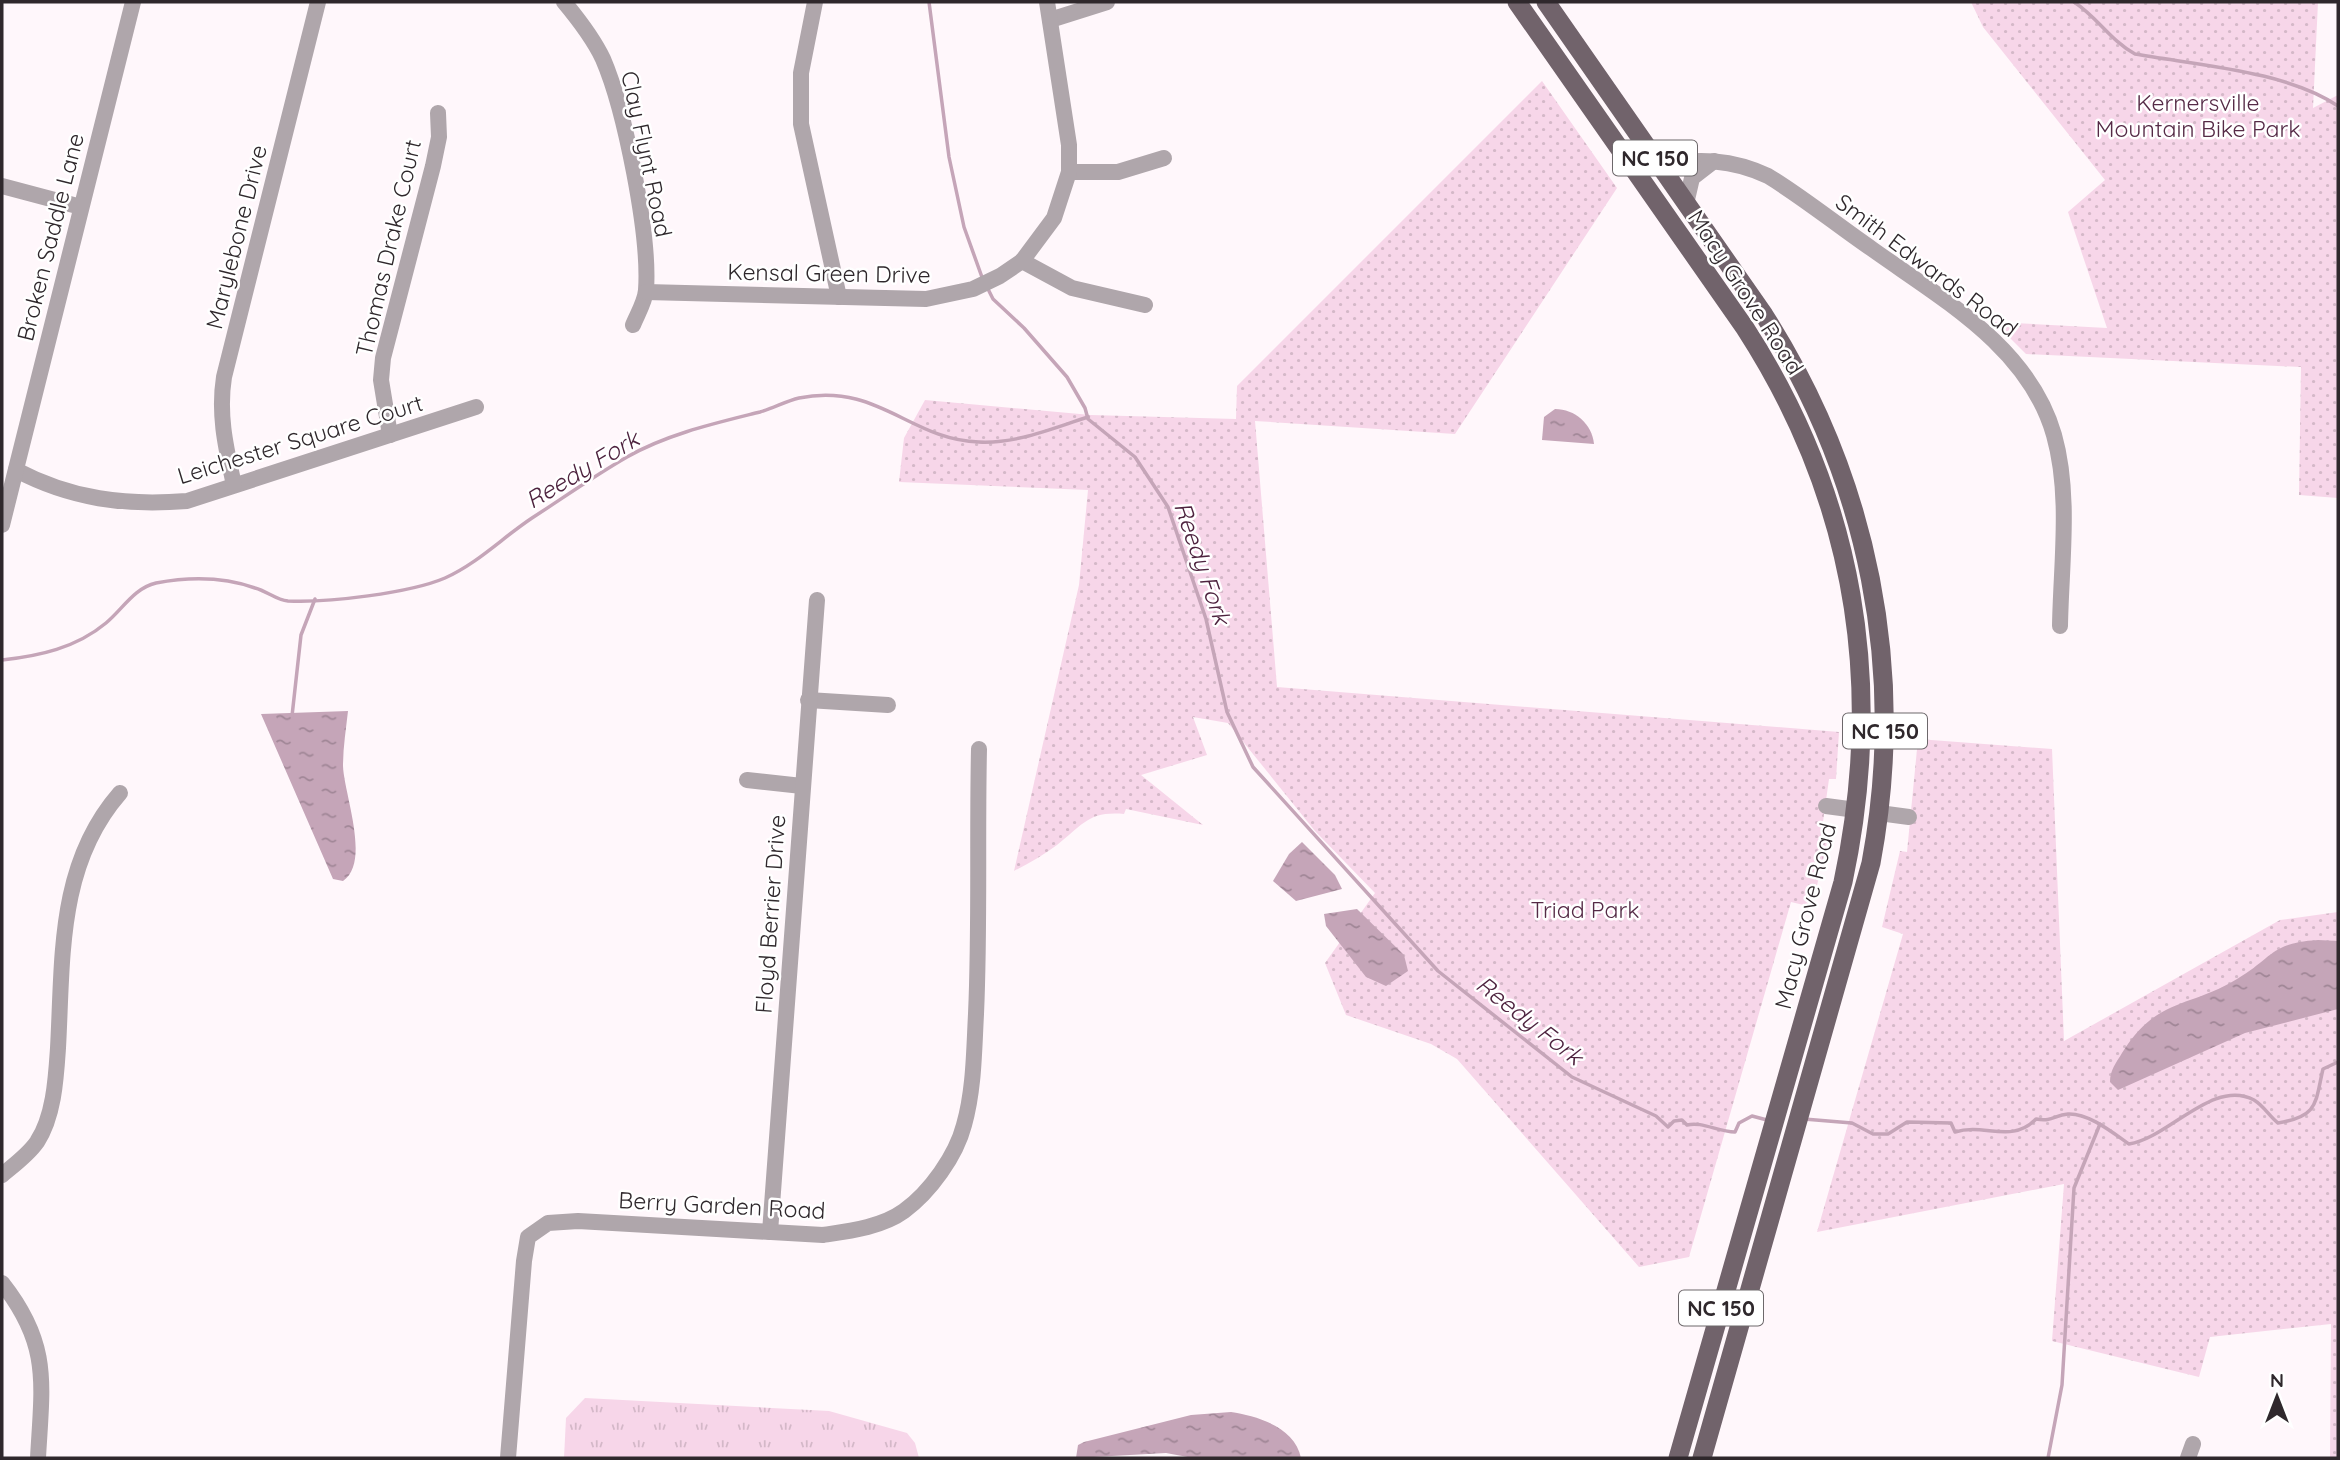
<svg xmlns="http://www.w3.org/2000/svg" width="2340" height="1460" viewBox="0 0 2340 1460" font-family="Quicksand,sans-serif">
<defs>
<pattern id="grass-tufts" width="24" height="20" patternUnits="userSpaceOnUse" patternTransform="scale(1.75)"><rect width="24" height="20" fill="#f7d6e9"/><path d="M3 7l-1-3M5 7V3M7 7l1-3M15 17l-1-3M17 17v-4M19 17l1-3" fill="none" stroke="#d4b8c8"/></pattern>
<pattern id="park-dots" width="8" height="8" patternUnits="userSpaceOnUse" patternTransform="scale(1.75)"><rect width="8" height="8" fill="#f7d6e9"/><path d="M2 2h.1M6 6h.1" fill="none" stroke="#d4b8c8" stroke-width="1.8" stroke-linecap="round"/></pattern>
<pattern id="water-ripples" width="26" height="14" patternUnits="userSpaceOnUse" patternTransform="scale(1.75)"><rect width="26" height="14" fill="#c5a5b8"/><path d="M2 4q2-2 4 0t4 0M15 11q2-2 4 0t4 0" fill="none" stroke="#a08696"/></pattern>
</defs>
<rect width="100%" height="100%" fill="#fff7fb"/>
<polygon fill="url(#grass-tufts)" points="585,1398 829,1411 907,1433 915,1443 919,1458 564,1458 566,1418"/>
<g fill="url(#park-dots)">
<polygon points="1971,2 2318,2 2313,108 2338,95 2338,498 2299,495 2301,367 2026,354 1994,322 2107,328 2068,212 2105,180 1983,27"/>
<path d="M 1542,81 L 1617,188 L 1455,434 L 1255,421 L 1277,687 L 1839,732 L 1836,779 L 1829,779 L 1821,836 L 1828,838 L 1812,907 L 1791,902 L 1689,1257 L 1639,1267 L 1457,1059 L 1431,1044 L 1346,1015 L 1325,963 L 1375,893 L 1315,831 L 1228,723 L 1193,717 L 1207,755 L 1141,775 L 1203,825 L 1126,809 L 1124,814 C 1088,811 1083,825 1057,845 C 1044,855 1029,863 1014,871 L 1079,585 L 1088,490 L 899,482 L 904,438 L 925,400 L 1091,415 L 1236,419 L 1237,386 Z"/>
<polygon points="1918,739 2052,749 2064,1041 2280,920 2338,912 2338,1458 2330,1458 2331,1324 2210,1337 2199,1377 2052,1341 2064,1184 1817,1232 1903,934 1882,927 1900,851 1907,852"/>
</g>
<g fill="url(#water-ripples)">
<path d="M 1555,409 C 1575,409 1592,424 1594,444 L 1542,440 L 1544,417 Z"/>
<path d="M 348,711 C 346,729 343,748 343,766 C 344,794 371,862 343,881 L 333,879 L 261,714 Z"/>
<polygon points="1302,842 1335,875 1342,889 1296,901 1273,881 1289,854"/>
<polygon points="1357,909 1404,955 1408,971 1386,986 1366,977 1326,926 1324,914"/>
<path d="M 2318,940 L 2338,941 L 2338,1009 L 2245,1033 L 2118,1090 L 2110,1082 C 2110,1070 2116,1063 2122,1053 C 2157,997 2187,1009 2237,979 C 2274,957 2270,943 2318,940 Z"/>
<path d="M 1231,1412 C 1257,1416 1295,1427 1301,1458 L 1193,1458 L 1166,1453 L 1076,1458 L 1078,1445 L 1084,1442 L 1191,1415 Z"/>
</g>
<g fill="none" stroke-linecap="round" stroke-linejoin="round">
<g stroke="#c5a5b8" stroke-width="3.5">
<polyline points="929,2 949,157 964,227 983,280"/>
<path d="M 2074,2 C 2097,17 2110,40 2135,54 C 2196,65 2287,71 2338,106"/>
<path d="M 987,287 L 993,299 L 1024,328 L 1067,377 L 1085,408 L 1088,419 L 1135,457 L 1168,507 L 1206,619 L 1227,712 L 1253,767 L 1438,971 L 1572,1077 L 1656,1116 L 1668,1127 L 1674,1121 L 1682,1120 L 1687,1125 C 1702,1121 1718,1132 1735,1132 L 1739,1123 L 1752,1116 L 1767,1120"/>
<path d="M 2,660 C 39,656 76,648 106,623 C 122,610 134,588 156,583 C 188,577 224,577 255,588 C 267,591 276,600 288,601 C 327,603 410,593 445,578 C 478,563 502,538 532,518 C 563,498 594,476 627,457 C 667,434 716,423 760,412 C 774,408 786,401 799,398 C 878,382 910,440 979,442 C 1016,444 1053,428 1088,417"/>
<polyline points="292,716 301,635 315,599"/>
<path d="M 1804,1119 L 1852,1123 L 1873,1134 L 1888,1134 L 1907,1122 L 1951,1123 L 1955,1132 C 1985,1123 2012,1144 2036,1119 C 2053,1122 2054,1115 2068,1114 C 2089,1113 2113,1133 2129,1144 C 2169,1138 2213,1078 2254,1100 C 2264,1106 2269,1116 2278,1123 C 2319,1116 2315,1103 2323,1069 L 2338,1062"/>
<polyline points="2048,1458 2062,1385 2074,1188 2100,1124"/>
</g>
<g stroke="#afa6ab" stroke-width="16">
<path d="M 564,2 C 579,20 593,38 603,59 C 625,110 650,236 646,290 C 645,302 637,315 633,325"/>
<polyline points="815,2 801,73 801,124 839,297"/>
<polyline points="1050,20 1107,2"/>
<path d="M 1660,165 C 1698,158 1732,159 1768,176 C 1804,198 1837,225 1872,249 C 1942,299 2029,347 2054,435 C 2071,495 2061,564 2060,626"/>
<polyline points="1069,172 1118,172 1164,158"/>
<polyline points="2,186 81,207"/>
<polyline points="1686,204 1692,178 1714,161"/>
<polyline points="1022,261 1072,288 1145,305"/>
<polyline points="646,292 926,299 973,289 1000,276 1022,261 1054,218 1069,172 1069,145 1047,2"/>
<polyline points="390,435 381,380 383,358 433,166 439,137 438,113"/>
<path d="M 16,470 C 71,499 125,506 187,501 L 476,407"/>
<path d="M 234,485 C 226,448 218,415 224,377 L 318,2"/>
<polyline points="2,525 133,2"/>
<polyline points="808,700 888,705"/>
<polyline points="747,780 802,786"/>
<polyline points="1826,806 1856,810"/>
<polyline points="1879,813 1909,817"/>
<path d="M 2,1175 C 14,1165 28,1155 37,1142 C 54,1116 56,1078 58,1048 C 63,958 57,865 120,793"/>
<polyline points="770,1232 817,600"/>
<path d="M 2,1283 C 51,1345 42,1384 38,1458"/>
<path d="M 508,1458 L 524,1261 L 528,1237 L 548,1223 L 578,1221 L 823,1235 C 850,1231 882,1227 904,1211 C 930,1192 956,1156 964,1125 C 974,1090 974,1051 976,1014 C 980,926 977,837 979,749"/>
<polyline points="2188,1458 2193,1444"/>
</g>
<g stroke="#71636b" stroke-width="19">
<path d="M 1517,2 L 1745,328 C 1855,498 1885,685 1843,882 L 1678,1458"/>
<path d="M 1546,2 L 1764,315 C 1869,480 1907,671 1871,863 L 1702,1458"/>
</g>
</g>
<g text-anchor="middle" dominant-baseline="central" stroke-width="5" stroke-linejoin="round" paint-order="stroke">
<g fill="#fff" stroke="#6d686b" stroke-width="2">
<rect x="1613" y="140.5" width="84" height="35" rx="5"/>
<rect x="1843" y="713.5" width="84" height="35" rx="5"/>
<rect x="1679" y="1290.5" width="84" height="35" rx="5"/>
</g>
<g font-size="21" font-weight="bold" fill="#2f282c">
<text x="1655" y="158">NC 150</text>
<text x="1885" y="731">NC 150</text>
<text x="1721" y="1308">NC 150</text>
</g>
<g font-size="23" fill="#552a46" stroke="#fff">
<text x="2198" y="102">Kernersville<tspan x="2198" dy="26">Mountain Bike Park</tspan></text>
<text x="1585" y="909">Triad Park</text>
</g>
<g font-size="23" fill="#2f282c" stroke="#fff">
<text transform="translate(647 154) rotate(78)">Clay Flynt Road</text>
<text transform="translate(50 237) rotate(-76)">Broken Saddle Lane</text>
<text transform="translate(236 237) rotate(-76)">Marylebone Drive</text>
<text transform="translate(388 248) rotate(-77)">Thomas Drake Court</text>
<text transform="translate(1927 265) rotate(37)">Smith Edwards Road</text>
<text transform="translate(829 273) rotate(1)">Kensal Green Drive</text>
<text transform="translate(1746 292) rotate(57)">Macy Grove Road</text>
<text transform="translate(300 439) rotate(-17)">Leichester Square Court</text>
<text transform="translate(770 914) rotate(-86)">Floyd Berrier Drive</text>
<text transform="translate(1805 916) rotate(-76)">Macy Grove Road</text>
<text transform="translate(722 1205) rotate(3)">Berry Garden Road</text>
</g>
<g font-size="24" font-style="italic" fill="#4e233f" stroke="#fff">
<text transform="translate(582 469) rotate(-31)">Reedy Fork</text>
<text transform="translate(1203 563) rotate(71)">Reedy Fork</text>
<text transform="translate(1530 1020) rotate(38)">Reedy Fork</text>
</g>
</g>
<rect width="2340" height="1460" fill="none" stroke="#2f282c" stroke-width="7"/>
<g transform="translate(2277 1397)" stroke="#ffffff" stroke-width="5" paint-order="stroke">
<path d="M0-5L12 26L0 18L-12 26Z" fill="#2f282c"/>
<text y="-10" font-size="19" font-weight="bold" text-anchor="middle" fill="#2f282c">N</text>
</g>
</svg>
